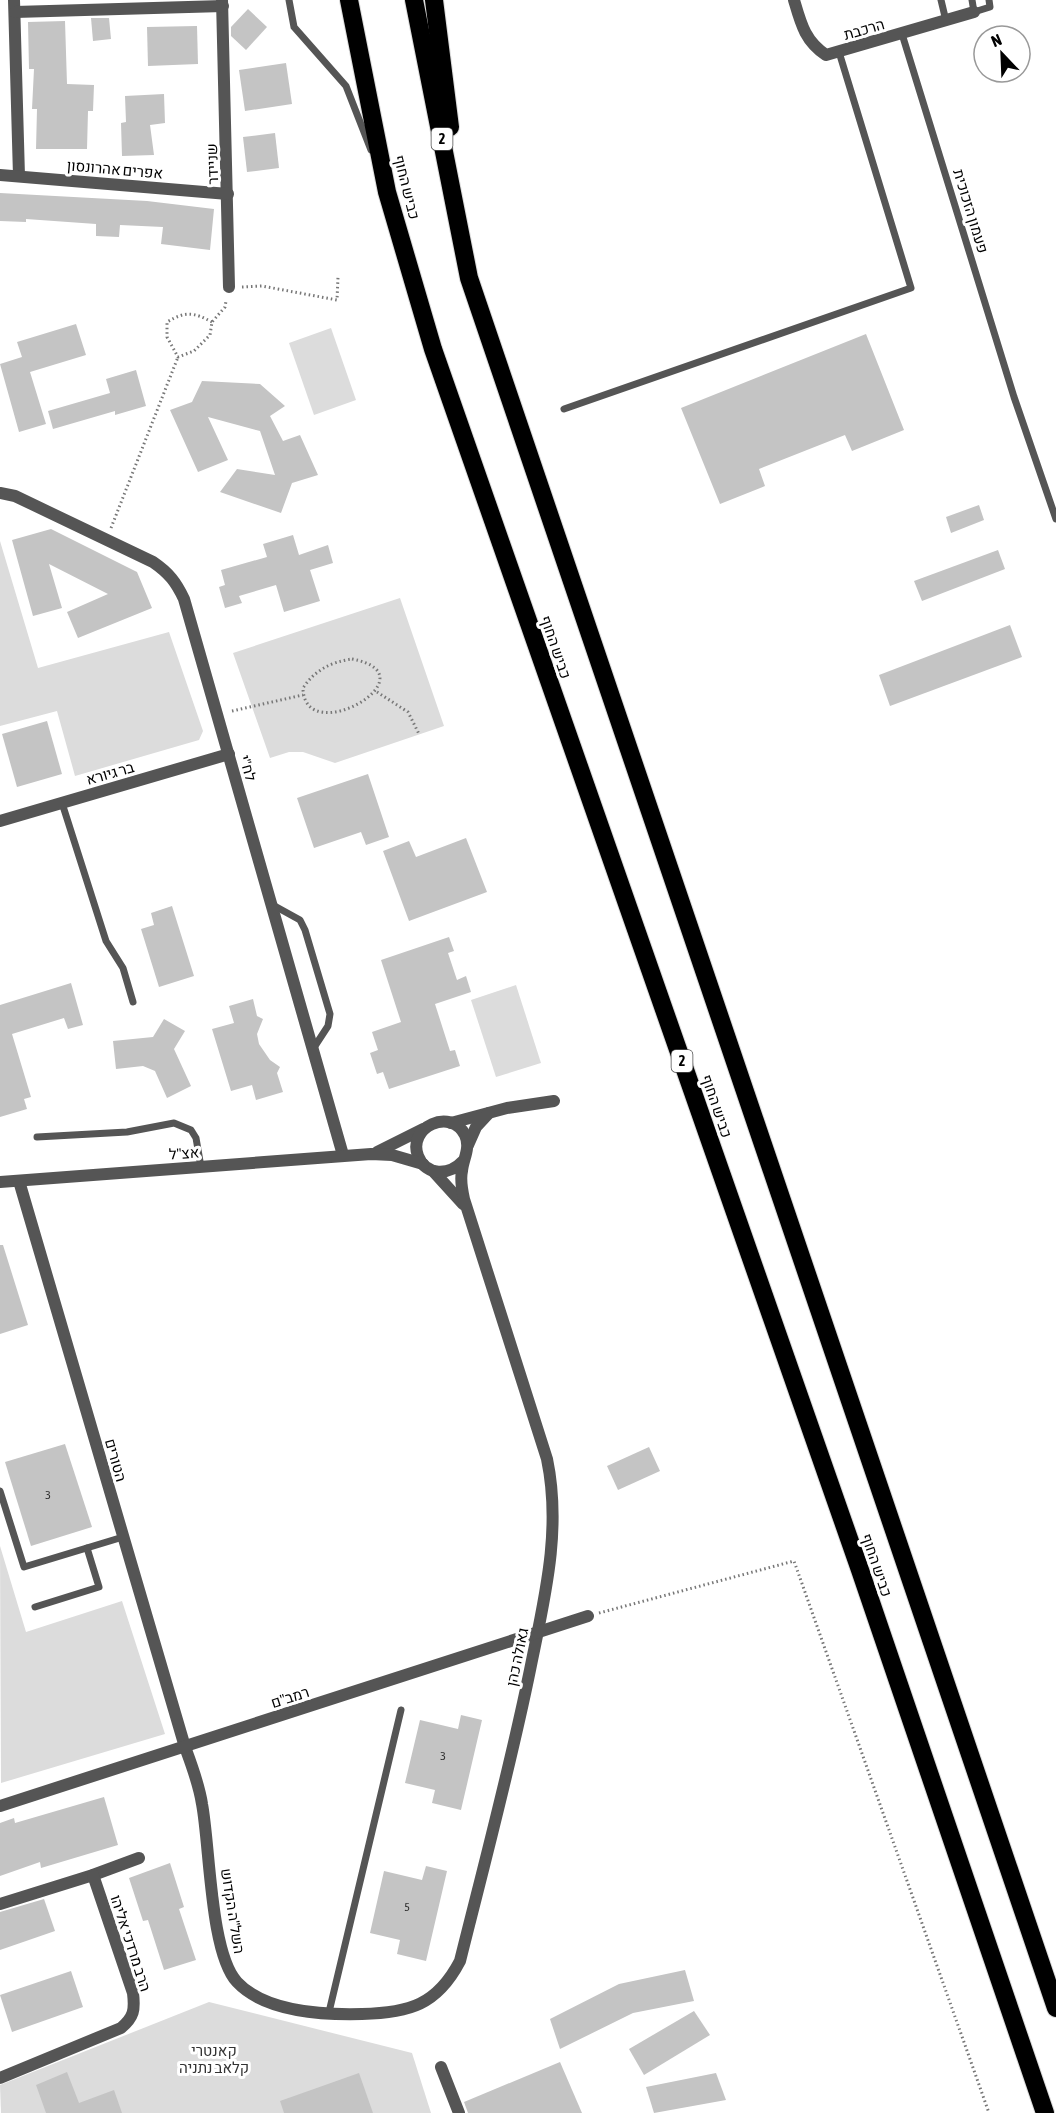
<svg xmlns="http://www.w3.org/2000/svg" width="1056" height="2113" viewBox="0 0 1056 2113" font-family="'Asap Condensed',Heebo,sans-serif">
<rect width="100%" height="100%" fill="#fff"/>
<g fill="#dcdcdc">
<polygon points="331,328 356,400 314,415 289,343"/>
<polygon points="0,541 38,668 169,632 203,731 199,740 75,776 57,711 0,726"/>
<polygon points="400,598 444,726 335,763 303,752 289,752 270,758 233,653"/>
<polygon points="516,985 541,1063 496,1077 471,1000"/>
<polygon points="0,1546 26,1632 122,1601 165,1734 1,1783"/>
<polygon points="209,2002 412,2053 431,2113 1,2113 0,2085"/>
</g>
<g fill="#c4c4c4">
<polygon points="248,9 267,27 246,50 231,36 231,27"/>
<polygon points="91,18 109,18 111,39 93,41"/>
<polygon points="65,21 67,84 94,85 93,111 88,111 87,149 36,149 37,109 32,109 34,69 29,69 28,22"/>
<polygon points="197,26 198,64 148,66 147,27"/>
<polygon points="286,63 292,104 245,111 239,70"/>
<polygon points="164,94 165,123 150,125 154,155 122,156 121,123 126,122 125,96"/>
<polygon points="275,133 279,168 247,172 243,137"/>
<polygon points="0,193 147,201 214,209 210,250 161,244 163,227 120,225 119,237 96,236 96,224 26,219 26,222 0,221"/>
<polygon points="76,324 86,355 30,372 46,424 19,432 0,364 22,357 17,342"/>
<polygon points="866,334 904,430 852,451 845,435 759,469 765,486 720,504 681,408"/>
<polygon points="136,370 146,406 115,415 115,411 53,429 48,411 110,393 106,379"/>
<polygon points="202,381 260,384 285,406 270,416 283,441 300,435 318,475 292,483 281,513 220,492 237,469 275,475 260,431 208,417 228,460 198,472 170,410 192,402"/>
<polygon points="979,505 984,520 951,533 946,517"/>
<polygon points="51,529 137,572 152,608 78,638 67,612 108,594 49,564 62,608 33,616 12,540"/>
<polygon points="293,535 299,555 328,545 333,563 310,570 320,601 284,612 276,585 239,596 242,603 225,608 219,587 225,585 221,570 267,557 263,544"/>
<polygon points="998,550 1005,569 922,601 914,581"/>
<polygon points="1010,625 1022,657 890,706 879,675"/>
<polygon points="47,721 62,774 17,787 2,734"/>
<polygon points="368,774 389,837 366,845 361,832 314,848 297,798"/>
<polygon points="466,838 487,892 409,921 383,851 409,841 416,857"/>
<polygon points="172,906 194,976 159,987 141,929 154,925 151,913"/>
<polygon points="449,937 454,951 448,953 457,980 466,976 471,992 435,1004 450,1051 455,1050 460,1066 389,1089 383,1072 377,1074 370,1053 378,1050 372,1032 401,1022 381,960"/>
<polygon points="71,983 83,1025 68,1029 64,1018 12,1034 31,1097 24,1099 27,1109 0,1117 0,1005"/>
<polygon points="253,999 257,1016 263,1019 257,1034 259,1044 270,1060 280,1067 277,1073 283,1092 256,1100 252,1085 231,1091 212,1029 234,1023 229,1006"/>
<polygon points="164,1019 185,1031 174,1049 191,1086 167,1098 155,1071 143,1066 116,1069 113,1041 153,1037"/>
<polygon points="0,1245 3,1245 28,1325 0,1334"/>
<polygon points="65,1444 92,1527 31,1546 5,1462"/>
<polygon points="649,1447 660,1471 618,1490 607,1466"/>
<polygon points="461,1715 482,1720 461,1810 432,1803 435,1790 405,1783 420,1720 458,1729"/>
<polygon points="104,1797 118,1845 41,1868 40,1862 0,1876 0,1823 14,1818 15,1823"/>
<polygon points="170,1863 184,1907 179,1909 196,1960 164,1970 148,1920 143,1921 129,1878"/>
<polygon points="426,1866 447,1871 426,1961 397,1954 400,1940 370,1933 384,1871 422,1880"/>
<polygon points="44,1899 55,1931 0,1950 0,1912"/>
<polygon points="685,1970 694,2001 633,2013 560,2049 550,2019 619,1984"/>
<polygon points="71,1971 83,2007 12,2032 0,1995"/>
<polygon points="694,2011 710,2035 644,2075 629,2049"/>
<polygon points="560,2062 582,2113 468,2113 464,2102"/>
<polygon points="67,2072 79,2103 114,2090 122,2113 46,2113 36,2085"/>
<polygon points="359,2073 373,2113 284,2113 280,2101"/>
<polygon points="716,2073 726,2100 654,2113 646,2087"/>
</g>
<g fill="none" stroke-linecap="round" stroke-linejoin="round">
<g stroke="#dbdbdb" stroke-width="20">
<g id="highway">
<polyline points="349,0 387,192 433,349 860,1570 1045,2113"/>
<polyline points="414,0 469,278 1056,2008"/>
<polyline points="434,0 450,127"/>
</g>
</g>
<g stroke="#777" stroke-width="3" stroke-dasharray="1.5 3" stroke-linecap="butt">
<polyline points="242,287 262,286 337,300 338,277"/>
<path d="M 212,322 C 193,312 186,311 167,322 L 167,337 L 178,357 L 194,351 L 210,335 L 212,322 L 225,307 L 226,301"/>
<polyline points="111,528 178,357"/>
<path d="M 352,659 C 436,675 304,751 303,688 C 315,670 331,662 352,659 Z"/>
<polyline points="377,692 408,712 419,734"/>
<polyline points="232,711 303,695"/>
<polyline points="599,1613 794,1561 989,2113"/>
</g>
<g stroke="#555" stroke-width="7">
<polyline points="289,0 294,27 346,86 371,150"/>
<polyline points="941,0 946,21"/>
<polyline points="972,0 974,12 990,7 989,0"/>
<polyline points="902,34 1014,397 1056,519"/>
<polyline points="564,409 911,288 839,52"/>
<polyline points="62,803 106,941 123,968 133,1002"/>
<polyline points="271,904 300,920 305,930 330,1014 328,1026 313,1049"/>
<polyline points="37,1137 127,1132 174,1123 191,1130 196,1138 201,1167"/>
<polyline points="0,1491 24,1567 123,1537"/>
<polyline points="35,1607 99,1587 87,1548"/>
<polyline points="329,2012 401,1710"/>
</g>
<g stroke="#555" stroke-width="12">
<polyline points="14,0 19,176"/>
<polyline points="222,0 229,287"/>
<path d="M 794,0 C 801,24 805,41 826,55 L 974,12"/>
<polyline points="15,12 223,6"/>
<polyline points="0,175 228,194"/>
<path d="M 0,493 L 15,496 L 153,562 C 169,573 176,582 184,599 L 343,1155"/>
<polyline points="0,821 229,754"/>
<polyline points="451,1123 507,1108 554,1101"/>
<polyline points="468,1145 476,1127 489,1113"/>
<polyline points="377,1152 423,1129"/>
<polyline points="433,1171 463,1204"/>
<path d="M 19,1181 L 185,1747 C 192,1766 199,1784 202,1804 C 210,1846 210,1953 237,1982 C 265,2012 324,2015 362,2014 C 409,2013 437,2005 460,1961 C 484,1865 510,1768 530,1670 C 544,1600 562,1531 547,1459 L 464,1199 C 462,1190 460,1180 462,1171 C 463,1159 471,1148 465,1135 C 451,1107 407,1127 418,1156 C 426,1177 450,1175 463,1161"/>
<polyline points="0,1182 371,1154 392,1155 423,1164"/>
<polyline points="0,1806 588,1616"/>
<polyline points="0,1904 93,1875 139,1858"/>
<polyline points="441,2067 459,2113"/>
<path d="M 0,2078 L 121,2028 C 134,2017 135,2010 133,1993 L 93,1875"/>
</g>
<use href="#highway" stroke="#000" stroke-width="18"/>
</g>
<g text-anchor="middle" dominant-baseline="central" stroke-width="6" stroke-linejoin="round" paint-order="stroke">
<g font-size="12" fill="#313131">
<text x="48" y="1495">3</text>
<text x="443" y="1756">3</text>
<text x="407" y="1907">5</text>
</g>
<g fill="#fff" stroke="#4c4c4c" stroke-width="1.5">
<rect x="431.5" y="128" width="21" height="22" rx="4.5"/>
<rect x="671.5" y="1050" width="21" height="22" rx="4.5"/>
</g>
<g font-size="14" font-weight="bold" fill="#000">
<text x="442" y="139">2</text>
<text x="682" y="1061">2</text>
</g>
<g font-size="15" fill="#000" stroke="#fff">
<text transform="translate(864 29) rotate(-16)">הרכבת</text>
<text transform="translate(212 164) rotate(-92)">שניידר</text>
<text transform="translate(115 169) rotate(5)">אפרים אהרונסון</text>
<text transform="translate(407 187) rotate(76)">כביש החוף</text>
<text transform="translate(971 211) rotate(73)">פעמון הזכוכית</text>
<text transform="translate(556 647) rotate(71)">כביש החוף</text>
<text transform="translate(248 768) rotate(74)">לח"י</text>
<text transform="translate(110 773) rotate(-16)">בר גיורא</text>
<text transform="translate(717 1106) rotate(71)">כביש החוף</text>
<text transform="translate(184 1153) rotate(-4)">אצ"ל</text>
<text transform="translate(116 1460) rotate(74)">הטורים</text>
<text transform="translate(877 1565) rotate(71)">כביש החוף</text>
<text transform="translate(517 1657) rotate(-78)">גאולה כהן</text>
<text transform="translate(290 1697) rotate(-18)">רמב"ם</text>
<text transform="translate(233 1911) rotate(81)">השל"ה הקדוש</text>
<text transform="translate(131 1943) rotate(72)">הרב מרדכי אליהו</text>
</g>
<g font-size="15" fill="#333" stroke="#fff">
<text x="214" y="2050">קאנטרי<tspan x="214" dy="17">קלאב נתניה</tspan></text>
</g>
</g>
<g transform="translate(1002 54) rotate(337)"><circle r="28" fill="#ffffff" stroke="#999999" stroke-width="1.5"/>
<path d="M0-4.5L10 22L0 15L-10 22Z" fill="#000000"/>
<text y="-9" font-size="16" font-weight="bold" text-anchor="middle" fill="#000000">N</text>
</g>
</svg>
